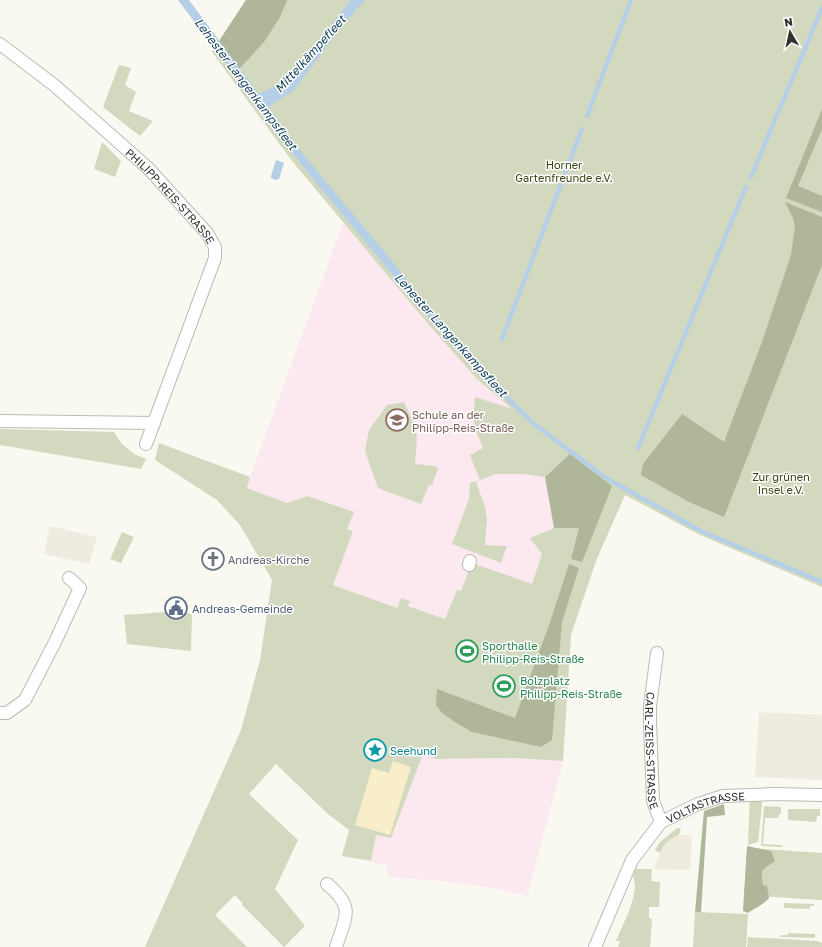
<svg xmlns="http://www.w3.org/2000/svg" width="822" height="947" viewBox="0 0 822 947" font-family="'Golos Text',sans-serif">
<rect width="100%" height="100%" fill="#f9f8f1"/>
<g fill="#efebde">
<polygon points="50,526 97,537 89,564 44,554"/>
<polygon points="759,712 822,715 822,780 755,777"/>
<polygon points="679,835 692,835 690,870 654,869 663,845 670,838"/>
</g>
<g fill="#fce8ef">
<polygon points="343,223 388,276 592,477 570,562 550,622 457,590 445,619 408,605 401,598 397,608 333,585 353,530 347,529 307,496 287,503 246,488"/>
<polygon points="423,754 436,759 515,758 563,761 527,896 493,888 443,881 388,877 387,866 371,861 376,834 391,838"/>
</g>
<g fill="#d2d9be">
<path d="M 246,0 L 822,0 L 822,587 L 700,535 L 625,495 L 596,561 L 571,635 L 563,761 L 515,758 L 435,759 L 423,754 L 391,838 L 376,835 L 371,861 L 342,856 L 349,830 L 328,814 L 276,764 L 249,794 L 298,840 L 275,889 L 305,926 L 284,947 L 242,905 L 243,904 L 235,895 L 215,915 L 247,947 L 145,947 L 241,730 L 260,660 L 272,580 L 240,525 L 217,500 L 155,460 L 159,443 L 250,477 L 247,488 L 287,503 L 307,496 L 354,512 L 347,529 L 353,531 L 333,585 L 397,608 L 401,598 L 410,601 L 408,606 L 445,619 L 457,590 L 461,591 L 472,563 L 532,584 L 542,554 L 530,538 L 554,528 L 579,528 L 567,457 L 545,477 L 524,474 L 495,474 L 476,482 L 485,507 L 487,519 L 485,545 L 507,546 L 501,563 L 452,544 L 469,499 L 470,483 L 480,480 L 470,455 L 483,448 C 473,426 473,421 475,397 L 512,409 L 477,379 L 430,326 L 388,276 L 292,161 L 212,52 Z"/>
<polygon points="119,65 131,68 125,85 136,92 129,111 153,121 140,136 103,107"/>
<polygon points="102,142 121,161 115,177 94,169"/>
<polygon points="404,402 415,426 417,438 415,464 435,466 438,468 432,485 429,485 421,504 378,488 365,451 369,430 387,405"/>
<polygon points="0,429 114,432 122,444 134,454 146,459 141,469 0,445"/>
<polygon points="122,532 134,537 121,563 110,559"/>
<polygon points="178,611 192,614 191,651 127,644 124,615"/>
<polygon points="750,794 763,795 758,842 748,845"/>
<polygon points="764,806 781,807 781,814 779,814 778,818 765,818 763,844 782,845 782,847 761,846"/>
<polygon points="788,809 820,809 820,816 817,816 816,822 788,820"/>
<path d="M 677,828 L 681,828 L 679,835 C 669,839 664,843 660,853 L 655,850 L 660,842 Z"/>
<polygon points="747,848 822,853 822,900 744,895"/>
<path d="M 634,869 L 652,869 L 651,881 L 660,882 L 659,907 L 649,907 L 649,918 L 652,919 L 650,947 L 618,947 L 620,941 L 616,941 C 623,924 633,906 635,888 C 635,881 632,876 634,869 Z"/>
<polygon points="784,903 814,904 814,906 810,906 810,909 784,908"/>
<polygon points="695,912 748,914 746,947 693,947"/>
<polygon points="788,933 815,934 815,938 781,937 781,935 788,935"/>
<polygon points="748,937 817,941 822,943 822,947 747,947"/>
</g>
<g fill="#afb699">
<polygon points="246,0 287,0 280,17 264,42 239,69 219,41"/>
<polygon points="822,109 822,129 798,186 822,196 822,212 786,198"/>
<polygon points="785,202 822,217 822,265 724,517 689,502 641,475 643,464 682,414 724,442 762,342 791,255 795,226 793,218"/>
<polygon points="570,454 612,486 582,562 571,559 579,528 554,528 545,477"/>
<polygon points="569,564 579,568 562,622 552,740 541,747 472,732 455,722 442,713 436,705 437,689 515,718 550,622"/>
<polygon points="724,804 725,815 707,817 701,912 695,912 704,811"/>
<path d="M 747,846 L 771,851 L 775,861 C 763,870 760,867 763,885 L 767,886 L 769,898 C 766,903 753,909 748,913 L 743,911 Z"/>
</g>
<polygon fill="#f8eec9" points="393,761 411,767 390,835 355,825 372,768 389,773"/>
<g fill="#b5d0e6">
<polygon points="178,0 189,0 259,94 276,86 289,77 318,43 350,0 365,0 344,24 293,91 268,107 300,150 393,262 423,302 489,376 533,420 537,428 533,426 481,376 420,308 304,168"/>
<polygon points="276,160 284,163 279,179 276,180 271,178 271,176"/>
</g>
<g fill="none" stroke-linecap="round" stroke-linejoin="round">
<g stroke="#b5d0e6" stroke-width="4.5">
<polyline points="587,116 631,0"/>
<polyline points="751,177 822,8"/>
<polyline points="502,339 582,129"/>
<polyline points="534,424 606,478 676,517 703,532 822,582"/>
<polyline points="638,448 746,187"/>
</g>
<g stroke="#bdbbb5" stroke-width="14">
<g id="street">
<path id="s1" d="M 0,44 L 54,85 L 148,168 L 207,233 L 215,247 L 215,258 L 146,444"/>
<polyline points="0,421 154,423"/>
<polyline points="469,565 470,561"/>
<path id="s2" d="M 657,653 L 650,706 L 650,723 L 653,801 L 661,822"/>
<polyline points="0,713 7,713 25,700 55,642 80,588 69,578"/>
<path d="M 327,884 C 355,907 346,916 336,947"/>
<path id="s3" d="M 595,947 L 632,860 L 661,822 L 698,804 L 723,796 L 775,794 L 822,795"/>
</g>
</g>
<use href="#street" stroke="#fff" stroke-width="12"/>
</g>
<defs>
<g id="school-ring" transform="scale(1.15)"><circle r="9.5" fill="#fff" stroke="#8d6e63" stroke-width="1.5"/><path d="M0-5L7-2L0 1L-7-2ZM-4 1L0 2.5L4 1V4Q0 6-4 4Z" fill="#8d6e63"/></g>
<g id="church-ring" transform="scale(1.15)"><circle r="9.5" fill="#fff" stroke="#6b7280" stroke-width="1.5"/><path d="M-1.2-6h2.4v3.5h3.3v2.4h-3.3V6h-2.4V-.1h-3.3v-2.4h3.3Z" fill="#6b7280"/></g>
<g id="civic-ring" transform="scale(1.15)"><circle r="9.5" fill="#fff" stroke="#5c6f8a" stroke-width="1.5"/><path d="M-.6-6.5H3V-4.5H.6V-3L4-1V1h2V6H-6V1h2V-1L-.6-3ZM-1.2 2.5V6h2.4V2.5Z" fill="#5c6f8a"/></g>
<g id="stadium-ring" transform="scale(1.15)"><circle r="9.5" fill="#fff" stroke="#2e9e5b" stroke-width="1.5"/><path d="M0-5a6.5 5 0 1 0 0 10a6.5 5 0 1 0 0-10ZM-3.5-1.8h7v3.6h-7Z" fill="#2e9e5b"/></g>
<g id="sight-ring" transform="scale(1.15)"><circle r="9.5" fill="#fff" stroke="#0f9aa8" stroke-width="1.5"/><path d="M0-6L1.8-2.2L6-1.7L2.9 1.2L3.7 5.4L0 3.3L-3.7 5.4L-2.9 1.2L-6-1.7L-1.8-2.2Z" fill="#0f9aa8"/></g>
</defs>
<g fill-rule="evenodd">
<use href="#school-ring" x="397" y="420"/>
<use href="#church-ring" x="213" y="559"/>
<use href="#civic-ring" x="176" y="608"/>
<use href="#stadium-ring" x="467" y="651"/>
<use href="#stadium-ring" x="504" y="686"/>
<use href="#sight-ring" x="375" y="750"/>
</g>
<g text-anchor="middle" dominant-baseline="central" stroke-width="3" stroke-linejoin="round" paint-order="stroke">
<g font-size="11" fill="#3a4312" stroke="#fff">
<text x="564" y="164">Horner<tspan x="564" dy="13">Gartenfreunde e.V.</tspan></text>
<text x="781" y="476">Zur grünen<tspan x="781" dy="13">Insel e.V.</tspan></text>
</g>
<g font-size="11" fill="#31312e" stroke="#fff">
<text stroke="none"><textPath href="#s1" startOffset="229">PHILIPP-REIS-STRASSE</textPath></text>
<text stroke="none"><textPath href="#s2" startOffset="98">CARL-ZEISS-STRASSE</textPath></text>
<text stroke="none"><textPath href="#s3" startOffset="190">VOLTASTRASSE</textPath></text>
</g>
<g font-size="11" fill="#785e54" stroke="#fff" text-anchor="start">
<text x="412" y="414">Schule an der<tspan x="412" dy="13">Philipp-Reis-Straße</tspan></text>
</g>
<g font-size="11" fill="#5b616d" stroke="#fff" text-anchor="start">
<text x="228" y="559">Andreas-Kirche</text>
</g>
<g font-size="11" fill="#4e5e75" stroke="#fff" text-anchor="start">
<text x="192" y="608">Andreas-Gemeinde</text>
</g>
<g font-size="11" fill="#27864d" stroke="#fff" text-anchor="start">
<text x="482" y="645">Sporthalle<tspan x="482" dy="13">Philipp-Reis-Straße</tspan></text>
<text x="520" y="680">Bolzplatz<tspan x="520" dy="13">Philipp-Reis-Straße</tspan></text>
</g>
<g font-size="11" fill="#0d838f" stroke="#fff" text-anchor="start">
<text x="390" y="750">Seehund</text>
</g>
<g font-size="12" font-style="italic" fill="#11405e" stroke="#fff">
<text transform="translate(310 54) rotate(-48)">Mittelkämpefleet</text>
<text transform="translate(246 84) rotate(53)">Lehester Langenkampsfleet</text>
<text transform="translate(451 335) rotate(48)">Lehester Langenkampsfleet</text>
</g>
</g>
<g transform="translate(790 32) rotate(351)" stroke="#ffffff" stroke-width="3" paint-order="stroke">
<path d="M0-3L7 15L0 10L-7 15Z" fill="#31312e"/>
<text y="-6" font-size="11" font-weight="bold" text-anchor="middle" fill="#31312e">N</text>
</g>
</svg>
